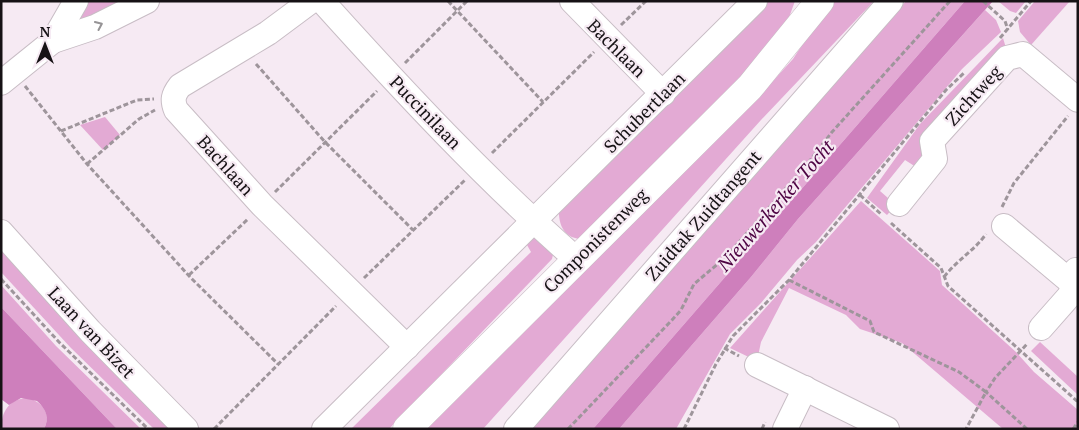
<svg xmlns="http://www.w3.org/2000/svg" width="1079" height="430" viewBox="0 0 1079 430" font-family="'PT Serif',serif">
<rect width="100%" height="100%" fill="#f6eaf3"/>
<g fill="#e3aad4">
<polygon points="84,1 135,1 76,25"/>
<path d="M 769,1 L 795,1 L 787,23 L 767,55 L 583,239 C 564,239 558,225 559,208 Z"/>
<polygon points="831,1 874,1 761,120 483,429 421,429 750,106 793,59"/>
<polygon points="906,1 965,1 593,429 532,429"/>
<polygon points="998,1 1026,1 1016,13 1010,11"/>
<polygon points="1035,1 1070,1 1031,45 1020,32 1018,21"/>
<polygon points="985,10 996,20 1001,32 962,69 816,242 797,260 761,303 730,334 676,429 619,429 751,277 798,219"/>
<polygon points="1003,38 1006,48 924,159 916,167 905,160 880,191 896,205 887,215 867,198 920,124"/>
<polygon points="105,117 120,135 103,150 80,125"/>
<polygon points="861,201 940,271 942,285 1016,352 1034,372 1078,410 1078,429 1003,429 902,343 860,329 846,315 789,288 761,342 757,361 730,348"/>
<polygon points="529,236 549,240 555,246 552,259 389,429 351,429 531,252 523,238"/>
<polygon points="1,245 173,429 154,429 70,347 1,272"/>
<polygon points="1,285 56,346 141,429 117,429 1,307"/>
<polygon points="1040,342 1078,377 1078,395 1031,351"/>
<path d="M 27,398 C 42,401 52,414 44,429 L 1,429 C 1,412 9,399 27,398 Z"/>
</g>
<g fill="#ce7fbc">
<polygon points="965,1 993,1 798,219 751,277 619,429 593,429"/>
<path d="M 1,307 L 117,429 L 44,429 C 50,418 46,409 37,401 L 21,398 L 9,405 L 1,399 Z"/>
</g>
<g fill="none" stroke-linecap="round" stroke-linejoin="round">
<g stroke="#c8bdc5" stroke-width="26">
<g id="minor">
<path d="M 311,1 L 268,33 L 180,86 C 173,95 172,100 176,110 L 262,205 L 407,347"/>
<path d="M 322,1 C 403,91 486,180 576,259"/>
<polyline points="572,1 663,94"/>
<polyline points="53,41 95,27 147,1"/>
<polyline points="1,83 53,41 76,1"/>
<polyline points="899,204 935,159 932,141 1007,58 1023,54 1078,100"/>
<polyline points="1004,226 1072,283"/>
<polyline points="1,232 90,331 186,429"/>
<polyline points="1041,328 1071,294 1073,274 1076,270"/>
<polyline points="757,365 887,429"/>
<polyline points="324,429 755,1"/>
<polyline points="516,429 891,1"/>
<polyline points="785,429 805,388"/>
</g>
</g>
<g stroke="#c8bdc5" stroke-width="29">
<polyline id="major" points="407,429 750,87 820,1"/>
</g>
<g stroke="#9e959b" stroke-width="3" stroke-dasharray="5 2.5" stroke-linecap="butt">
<polyline points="448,1 543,102"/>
<polyline points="983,1 1005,21 1008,30"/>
<polyline points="621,25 646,1"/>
<polyline points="1000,38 1031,1"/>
<polyline points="405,63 467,1"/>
<polyline points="256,64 325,142 413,230"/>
<polyline points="25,86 87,164 191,278 278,364"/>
<polyline points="61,131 137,100 154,99"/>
<polyline points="492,153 594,52"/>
<polyline points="87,164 139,119 155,110"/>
<polyline points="275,192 377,91"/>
<polyline points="860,195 882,215"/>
<polyline points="1002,207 1014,183 1068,116"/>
<polyline points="891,223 941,268 948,286 1078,402"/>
<polyline points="189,275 248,219"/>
<path d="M 944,277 C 958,259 974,251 986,234"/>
<polyline points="364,278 465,180"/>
<polyline points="1,279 59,342 148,429"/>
<polyline points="789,280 870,321 874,332 959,372 986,392 966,429"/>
<polyline points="724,348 739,356"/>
<polyline points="214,429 336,306"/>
<polyline points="568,429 672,320 681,310 694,284 726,257 808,163 832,132 950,1"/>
<polyline points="684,429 716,364 733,336 789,280 946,90 965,72"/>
<polyline points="762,429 765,422"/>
<polyline points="1027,429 986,392 995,378 1028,343"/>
<polyline points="1073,429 1078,422"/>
</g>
<use href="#minor" stroke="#fff" stroke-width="24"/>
<use href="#major" stroke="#fff" stroke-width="28"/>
</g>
<defs><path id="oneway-chevron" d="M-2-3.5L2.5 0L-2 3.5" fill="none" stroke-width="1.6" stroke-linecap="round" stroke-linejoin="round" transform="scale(1.25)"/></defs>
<use stroke="#969496" href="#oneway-chevron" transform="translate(99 25) rotate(-24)"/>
<g text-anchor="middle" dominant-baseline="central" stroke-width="4.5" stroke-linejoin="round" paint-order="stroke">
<g font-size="18" fill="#161215" stroke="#f6eaf3">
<text transform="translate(617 48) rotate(45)">Bachlaan</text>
<text transform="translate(973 95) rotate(-48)">Zichtweg</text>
<text transform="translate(426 112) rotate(46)">Puccinilaan</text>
<text transform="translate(644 112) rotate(-45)">Schubertlaan</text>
<text transform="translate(226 165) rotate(48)">Bachlaan</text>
<text transform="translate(703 215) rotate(-49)">Zuidtak Zuidtangent</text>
<text transform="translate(595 240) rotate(-45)">Componistenweg</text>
<text transform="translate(92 332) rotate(47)">Laan van Bizet</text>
</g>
<g font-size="19" font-style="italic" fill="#4d0342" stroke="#f6eaf3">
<text transform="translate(775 205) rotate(-49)">Nieuwerkerker Tocht</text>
</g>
</g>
<rect width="1079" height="430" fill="none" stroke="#161215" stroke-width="5"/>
<g transform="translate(45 45)" stroke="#f6eaf3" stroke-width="4" paint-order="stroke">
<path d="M0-4L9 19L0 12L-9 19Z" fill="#161215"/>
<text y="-8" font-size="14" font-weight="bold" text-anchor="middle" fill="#161215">N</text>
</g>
</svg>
